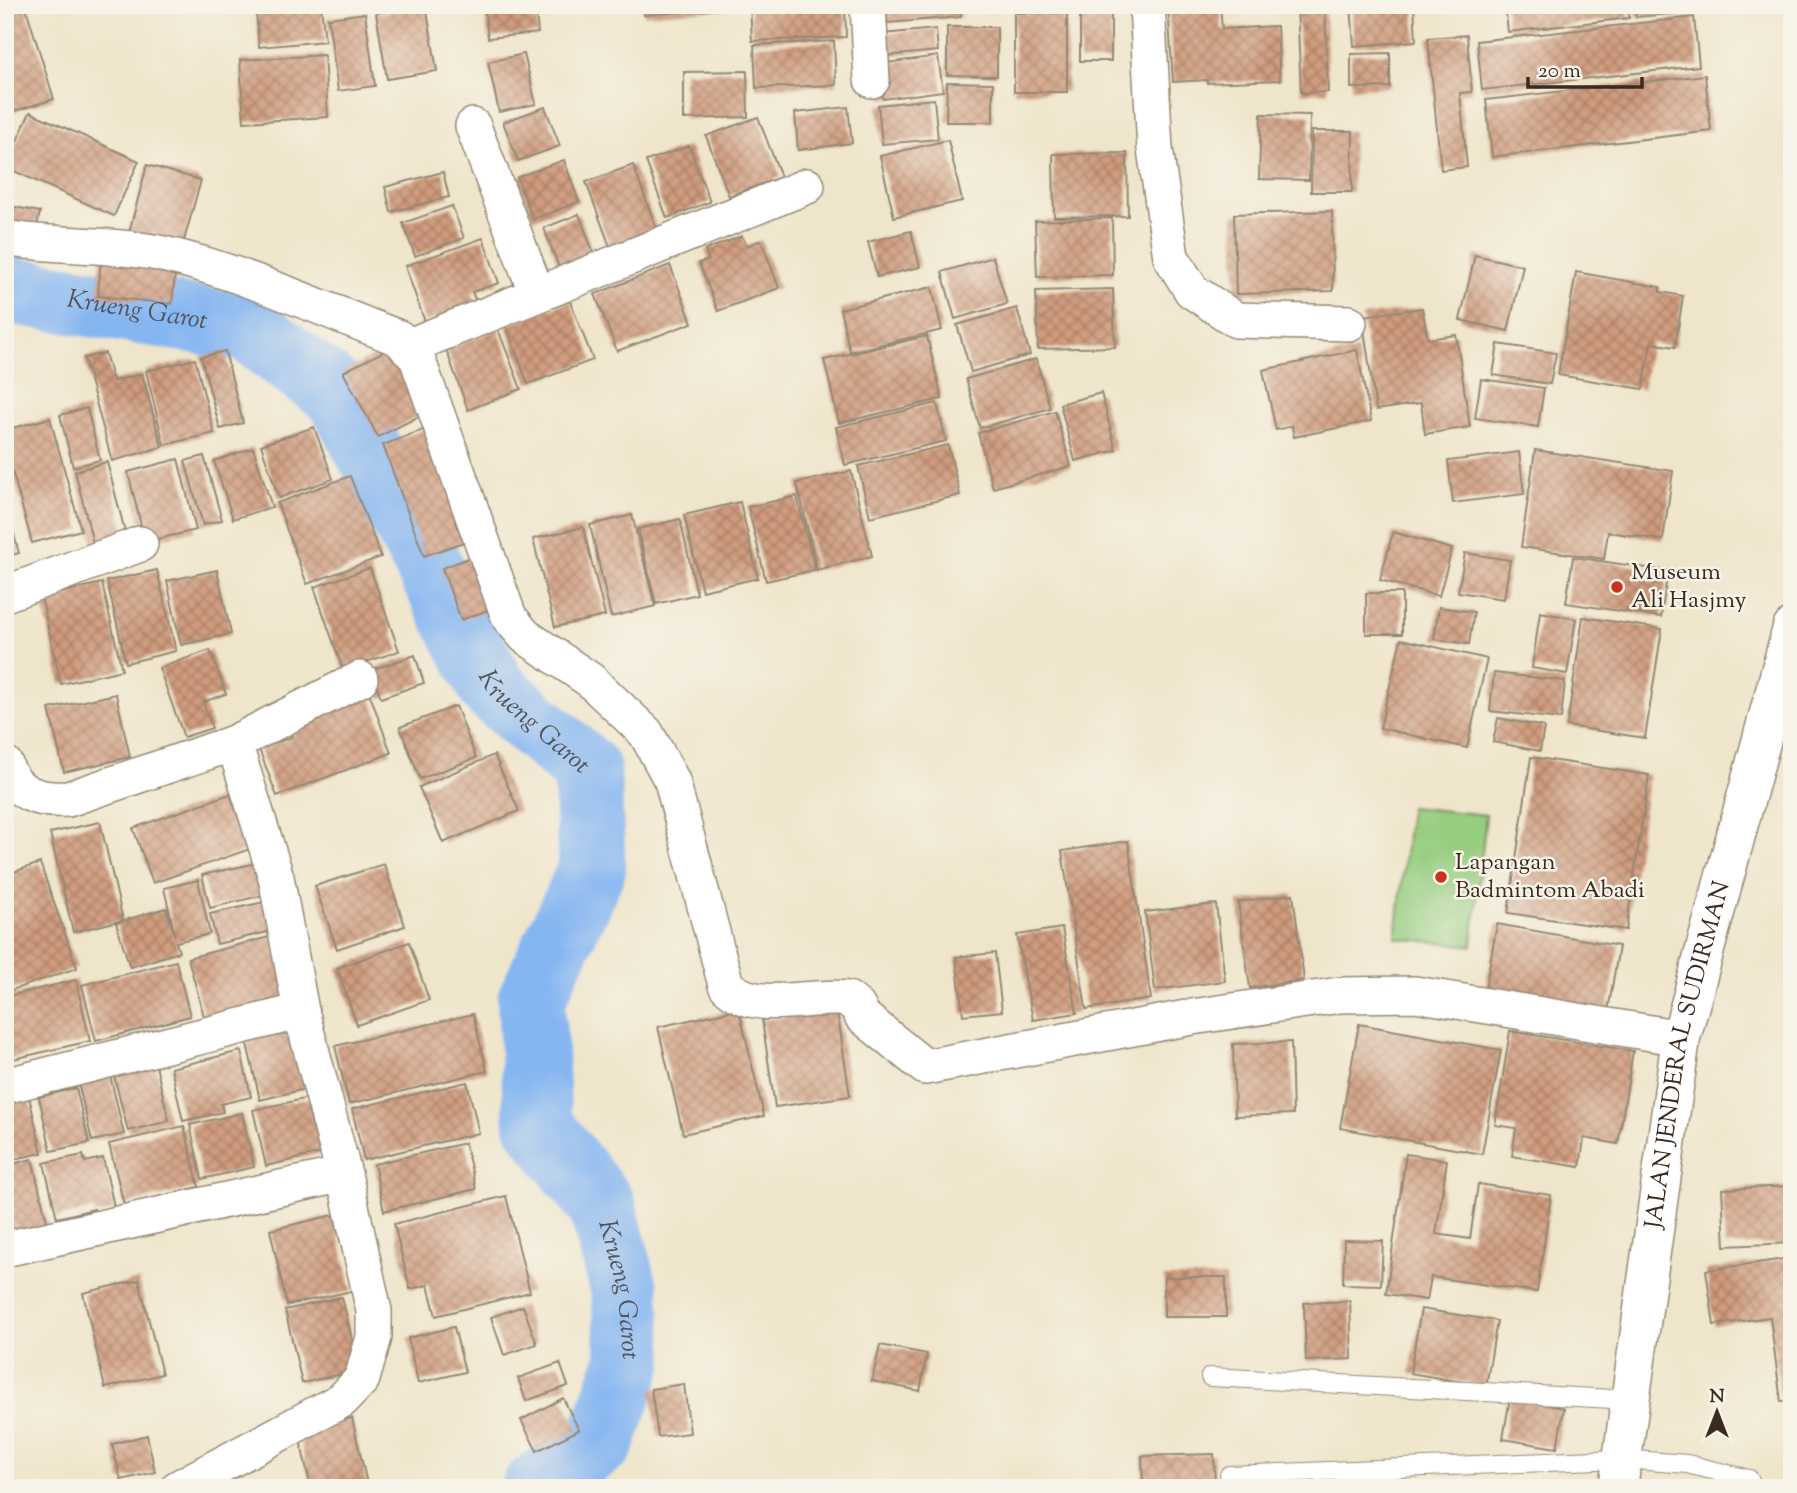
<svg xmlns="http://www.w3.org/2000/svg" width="1797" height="1493" viewBox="0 0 1797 1493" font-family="'Sorts Mill Goudy',serif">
<defs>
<pattern id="building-cross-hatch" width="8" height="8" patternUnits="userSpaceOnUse" patternTransform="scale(1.75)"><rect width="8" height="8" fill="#d09c7e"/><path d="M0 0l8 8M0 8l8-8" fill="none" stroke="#aa7f67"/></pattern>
</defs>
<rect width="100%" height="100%" fill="#f7f3e8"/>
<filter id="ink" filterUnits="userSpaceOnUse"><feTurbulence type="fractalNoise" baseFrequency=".0143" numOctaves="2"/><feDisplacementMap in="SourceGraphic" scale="14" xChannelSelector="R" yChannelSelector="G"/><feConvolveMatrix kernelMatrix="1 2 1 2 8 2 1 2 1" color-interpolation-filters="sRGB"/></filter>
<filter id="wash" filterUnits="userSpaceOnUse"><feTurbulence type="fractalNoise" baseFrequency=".00686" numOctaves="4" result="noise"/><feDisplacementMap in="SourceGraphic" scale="28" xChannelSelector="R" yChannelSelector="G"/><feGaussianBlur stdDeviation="1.57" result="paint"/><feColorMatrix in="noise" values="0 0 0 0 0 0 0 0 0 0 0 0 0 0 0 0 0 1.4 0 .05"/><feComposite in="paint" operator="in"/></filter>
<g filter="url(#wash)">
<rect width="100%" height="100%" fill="#efe5cb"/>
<polygon fill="#96ce80" stroke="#687c4f" stroke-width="2" points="1410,807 1486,815 1472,946 1396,938"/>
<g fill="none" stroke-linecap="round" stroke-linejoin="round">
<path stroke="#85b6f1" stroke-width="68" id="s1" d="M 5,286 L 14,291 L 248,328 L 340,396 L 493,689 L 587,770 L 592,869 L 531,1000 L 538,1124 L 602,1206 L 625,1292 L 630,1360 L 602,1440 L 535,1488"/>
</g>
<g id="blocks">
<g fill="url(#building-cross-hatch)">
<polygon points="5,5 25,5 54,99 5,114"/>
<polygon points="321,5 325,41 259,47 256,12"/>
<polygon points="426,5 437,71 387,79 376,13"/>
<polygon points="484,5 535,5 538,33 488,38"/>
<polygon points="643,5 735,5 735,8 644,15"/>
<polygon points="750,5 845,5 846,37 752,41"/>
<polygon points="886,5 960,5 961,17 887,23"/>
<rect x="1080" y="5" width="31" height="56"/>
<polygon points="1168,5 1220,5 1222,29 1277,26 1280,80 1207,83 1207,80 1173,82"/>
<polygon points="1297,5 1325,5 1328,92 1301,93"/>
<polygon points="1351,5 1414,5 1416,41 1354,46"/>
<polygon points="1505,5 1628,5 1629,18 1508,32"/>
<polygon points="1635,5 1692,5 1693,12 1636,17"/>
<polygon points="365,13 375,86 338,91 328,18"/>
<rect x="1014" y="13" width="53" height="79"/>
<polygon points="1694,17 1699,66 1482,90 1477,41"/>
<polygon points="947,27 997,27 997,76 947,75"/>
<polygon points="936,29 938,51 885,56 882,34"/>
<polygon points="1467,35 1472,92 1460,93 1467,167 1441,170 1428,38"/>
<polygon points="834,41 836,85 756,88 754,45"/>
<polygon points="1390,53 1390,87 1351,88 1351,54"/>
<polygon points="524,54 536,104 499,112 488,62"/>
<polygon points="324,55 328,117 244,122 240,60"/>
<polygon points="938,56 943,91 883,99 878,64"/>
<polygon points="747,71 748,117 684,119 684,72"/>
<polygon points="1705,75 1711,131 1492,157 1486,100"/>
<polygon points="947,82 993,83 993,122 946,122"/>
<polygon points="934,99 938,139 882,144 878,105"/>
<polygon points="545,107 560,146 518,161 503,122"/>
<polygon points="848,107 852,143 798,150 795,113"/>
<polygon points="30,112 139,161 114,216 5,167"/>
<polygon points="1261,114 1310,115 1309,180 1259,179"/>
<polygon points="758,117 781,177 729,196 706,136"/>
<polygon points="1312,131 1353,131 1352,192 1311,192"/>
<polygon points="948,140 962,201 894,217 880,156"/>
<polygon points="689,146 710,202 667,218 646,161"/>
<polygon points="1127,153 1128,216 1054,217 1053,154"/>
<polygon points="564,160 579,202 533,219 517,177"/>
<polygon points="147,165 201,180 181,251 128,236"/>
<polygon points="633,165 659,235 612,252 586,182"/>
<polygon points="443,172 449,197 391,212 385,187"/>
<polygon points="5,205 40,212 34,239 5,233"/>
<polygon points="452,206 464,238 415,256 403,223"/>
<polygon points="1332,211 1333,291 1236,294 1234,214"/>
<polygon points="579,214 596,260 561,273 544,228"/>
<polygon points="1112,218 1113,275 1037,277 1035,221"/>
<polygon points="911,231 920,267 877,277 868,242"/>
<polygon points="742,236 747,246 761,240 779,288 718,311 699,263 709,260 705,250"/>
<polygon points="483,238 499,283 472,292 477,304 425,322 405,266"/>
<polygon points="1475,255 1523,266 1508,331 1460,320"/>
<polygon points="101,257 176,265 172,304 98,296"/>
<polygon points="993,257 1007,304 955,319 942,272"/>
<polygon points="670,265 692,323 617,351 595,294"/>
<polygon points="1576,272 1660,287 1660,292 1683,296 1675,347 1651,343 1643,389 1558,375"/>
<polygon points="932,287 942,330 850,352 840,309"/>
<polygon points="1113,289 1115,347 1038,349 1036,291"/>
<polygon points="570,301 593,360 528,384 506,325"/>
<polygon points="1017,308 1030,355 971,372 957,325"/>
<polygon points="1422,308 1428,339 1456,335 1470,427 1425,434 1421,403 1376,410 1362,316"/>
<polygon points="498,329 521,389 468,410 446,349"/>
<polygon points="927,336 942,399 839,423 824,360"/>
<polygon points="1498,344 1556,353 1550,384 1493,375"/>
<polygon points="396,345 430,411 378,437 343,372"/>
<polygon points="1357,350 1371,421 1294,437 1292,426 1276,430 1263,370"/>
<polygon points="225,351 243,423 220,429 201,357"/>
<polygon points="105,353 113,381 142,374 162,447 112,461 84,358"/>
<polygon points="195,359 214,433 164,445 146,371"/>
<polygon points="1036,359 1050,408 980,428 966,379"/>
<polygon points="1481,379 1544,388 1538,427 1475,418"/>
<polygon points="1101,393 1116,450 1075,461 1060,404"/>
<polygon points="937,403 946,441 845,465 836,427"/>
<polygon points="87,408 100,460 73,467 60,415"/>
<polygon points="1055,411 1071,466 993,488 978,433"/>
<polygon points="50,418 81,530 32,543 5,445 5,430"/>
<polygon points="436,425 478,537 424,556 383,445"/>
<polygon points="314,427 333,479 279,498 261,445"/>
<polygon points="948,445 960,495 870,517 858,466"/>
<polygon points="253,448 272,507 233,519 214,461"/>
<polygon points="1535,450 1673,471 1663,540 1608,532 1604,559 1521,547"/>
<polygon points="1519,452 1524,494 1453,503 1448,461"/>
<polygon points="204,456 222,520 203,525 185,461"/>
<polygon points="178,459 196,530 145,542 128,472"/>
<polygon points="107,462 128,543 95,551 75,471"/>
<polygon points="851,471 872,556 817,570 797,483"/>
<polygon points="350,476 381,557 307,584 277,503"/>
<polygon points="797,496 815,570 766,581 748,507"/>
<polygon points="5,502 19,553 5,557"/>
<polygon points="740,502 758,578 702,591 684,515"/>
<polygon points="632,515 655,606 611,617 590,525"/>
<polygon points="680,519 697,594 656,604 638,529"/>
<polygon points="583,527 605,616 555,627 533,539"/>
<polygon points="1393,532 1452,549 1439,596 1380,580"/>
<polygon points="1465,553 1510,560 1504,599 1458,592"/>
<polygon points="477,555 496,607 461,620 442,568"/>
<polygon points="1573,557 1668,571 1661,617 1566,603"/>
<polygon points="370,568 399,651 343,670 314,587"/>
<polygon points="157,570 176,651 126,663 107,581"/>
<polygon points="217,570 231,634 181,645 167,581"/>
<polygon points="102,583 122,670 61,684 41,597"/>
<rect x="1366" y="593" width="36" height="41"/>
<polygon points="1439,607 1474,612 1469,644 1434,639"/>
<polygon points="1540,612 1576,619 1567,674 1532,668"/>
<polygon points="1583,617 1662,629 1645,738 1567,726"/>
<polygon points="1401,639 1487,659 1467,748 1380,728"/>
<polygon points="210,650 226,694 203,702 212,728 184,737 159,668"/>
<polygon points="415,655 424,683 381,698 371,670"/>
<polygon points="1494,673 1565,681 1561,719 1490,711"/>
<polygon points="369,692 391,753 277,796 259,749 292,737 286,723"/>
<polygon points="116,694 130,757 64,772 49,709"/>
<polygon points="456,706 476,758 420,779 400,727"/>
<polygon points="1498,718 1544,727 1540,751 1493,742"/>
<polygon points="494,755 519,811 443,843 419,787"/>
<polygon points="1531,757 1649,775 1626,930 1508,913"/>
<polygon points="230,794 250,849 153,883 133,828"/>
<polygon points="100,822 123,920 73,932 50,833"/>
<polygon points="1128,841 1151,999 1086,1009 1062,851"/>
<polygon points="261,862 268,894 210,908 202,875"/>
<polygon points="40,863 77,968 9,991 5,980 5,875"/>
<polygon points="384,864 405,926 337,949 315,886"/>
<polygon points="198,880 210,934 176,942 179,952 130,967 116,923 166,908 175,936 164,888"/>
<polygon points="1293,894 1304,980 1250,988 1238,902"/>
<polygon points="269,901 276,930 217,944 210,914"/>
<polygon points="1216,904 1225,981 1155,990 1145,912"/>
<polygon points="1497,924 1619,946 1607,1017 1484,996"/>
<polygon points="1062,928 1077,1013 1033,1020 1017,935"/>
<polygon points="273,936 289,998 205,1020 188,958"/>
<polygon points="409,942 429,1000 357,1025 337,968"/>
<polygon points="995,953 1002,1011 963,1015 956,957"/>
<polygon points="176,961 190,1016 96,1041 82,985"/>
<polygon points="76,980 90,1041 5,1061 5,997"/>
<polygon points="739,1009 764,1116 683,1134 658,1027"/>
<polygon points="837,1010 850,1096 775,1107 762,1020"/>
<polygon points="473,1014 487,1071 349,1104 335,1046"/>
<polygon points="1359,1024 1501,1050 1482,1154 1340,1128"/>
<polygon points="294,1028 309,1088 260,1100 246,1039"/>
<polygon points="1510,1031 1633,1051 1618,1144 1584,1138 1580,1167 1512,1156 1516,1128 1495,1125"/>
<polygon points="1291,1042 1293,1114 1235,1116 1233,1044"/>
<polygon points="241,1051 251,1097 221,1104 223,1112 183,1121 171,1068"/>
<polygon points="156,1066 169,1121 128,1131 114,1076"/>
<polygon points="109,1071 124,1134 92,1141 77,1078"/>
<polygon points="467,1082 479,1133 364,1160 352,1109"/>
<polygon points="76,1088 89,1143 51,1151 39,1097"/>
<polygon points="28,1092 42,1153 5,1161 5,1097"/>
<polygon points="313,1097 326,1152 266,1166 253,1110"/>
<polygon points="242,1113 254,1167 202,1179 190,1125"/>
<polygon points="184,1126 199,1187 124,1205 109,1144"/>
<polygon points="465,1143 476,1189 384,1211 374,1164"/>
<polygon points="1406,1154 1447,1160 1436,1234 1470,1239 1478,1184 1551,1195 1537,1292 1431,1277 1427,1300 1386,1294"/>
<polygon points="83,1155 85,1162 103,1158 115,1211 95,1215 94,1209 57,1218 44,1163"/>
<polygon points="32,1159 48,1226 5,1236 5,1166"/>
<polygon points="1792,1186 1792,1243 1725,1246 1722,1189"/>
<polygon points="506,1196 530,1292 436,1316 428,1285 410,1289 394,1224"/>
<polygon points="334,1215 352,1291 287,1305 270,1230"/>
<polygon points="1344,1240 1383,1241 1381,1285 1343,1284"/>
<polygon points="1792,1258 1792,1401 1781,1402 1770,1317 1714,1325 1706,1270"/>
<rect x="1164" y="1277" width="62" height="40"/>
<polygon points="139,1280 162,1374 105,1388 83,1293"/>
<polygon points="342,1297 359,1370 302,1383 285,1310"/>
<polygon points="1350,1301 1352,1359 1306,1361 1304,1303"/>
<polygon points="523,1306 537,1344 504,1355 491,1317"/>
<polygon points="1421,1309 1497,1321 1486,1386 1410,1373"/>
<polygon points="454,1327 465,1372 418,1383 408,1338"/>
<polygon points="880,1345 927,1354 920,1391 872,1381"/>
<polygon points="560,1363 568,1386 526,1401 518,1378"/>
<polygon points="684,1384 690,1433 658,1437 651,1389"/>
<polygon points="563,1398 579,1430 537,1451 521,1420"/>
<polygon points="1510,1398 1564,1408 1557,1448 1503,1439"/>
<polygon points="352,1418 368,1488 311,1488 298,1431"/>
<polygon points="147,1435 155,1472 121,1480 112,1444"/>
<polygon points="1214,1454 1215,1488 1143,1488 1142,1456"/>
</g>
</g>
</g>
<g filter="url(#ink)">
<use href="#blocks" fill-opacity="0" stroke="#958874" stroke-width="2"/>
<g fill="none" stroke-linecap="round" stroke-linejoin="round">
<g stroke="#958874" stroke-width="20">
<g id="service">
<polyline points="1210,1377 1631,1400"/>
<polyline points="1229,1475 1622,1459 1687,1464 1749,1479 1754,1488"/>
</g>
</g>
<g stroke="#958874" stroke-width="38">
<g id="minor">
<polyline points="868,5 872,80"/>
<polyline points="1147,5 1155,149 1171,257 1192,291 1236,320 1349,323"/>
<polyline points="473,126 537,294"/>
<path d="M 5,238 C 56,247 108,243 158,253 C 236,269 324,310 399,338 L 417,358 L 509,617 L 525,636 L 590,680 L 646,733 L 672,781 L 726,985 C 756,1016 810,993 848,999 L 858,1007 L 862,1016 L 925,1067 L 1192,1017 L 1340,995 L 1415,994 L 1681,1038"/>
<polyline points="407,347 807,186"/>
<polyline points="5,594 140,544"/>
<path d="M 5,764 C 14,794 39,801 68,799 L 234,743 L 360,679"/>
<polyline points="5,1086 301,1011"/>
<polyline points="5,1249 344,1174"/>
<polyline points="178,1488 342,1400 362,1379 374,1337 374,1311 344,1174 301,1011 276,877 234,743"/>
</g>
</g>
<g stroke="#958874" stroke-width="41">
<g id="tertiary">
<path id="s2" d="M 1618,1488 L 1681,1038 L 1792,628"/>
</g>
</g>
<use href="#service" stroke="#fff" stroke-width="18"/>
<use href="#minor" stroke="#fff" stroke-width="35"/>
<use href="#tertiary" stroke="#fff" stroke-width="38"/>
</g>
</g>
<g fill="#c8321e" stroke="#f7f3e8" stroke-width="2.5">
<circle cx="1617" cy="587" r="7"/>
<circle cx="1441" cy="877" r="7"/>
</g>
<g text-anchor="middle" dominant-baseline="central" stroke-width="5" stroke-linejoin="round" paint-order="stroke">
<g font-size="24" fill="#3b2a1e" stroke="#f7f3e8" text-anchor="start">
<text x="1631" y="573">Museum<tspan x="1631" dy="28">Ali Hasjmy</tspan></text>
<text x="1455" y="863">Lapangan<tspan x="1455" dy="28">Badmintom Abadi</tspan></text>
</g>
<g font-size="24" fill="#3b2a1e" stroke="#f7f3e8">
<text stroke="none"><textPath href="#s2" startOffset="439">JALAN JENDERAL SUDIRMAN</textPath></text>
</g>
<g font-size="26" font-style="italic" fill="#51545d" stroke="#f7f3e8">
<text stroke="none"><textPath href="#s1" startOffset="135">Krueng Garot</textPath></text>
<text stroke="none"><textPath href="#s1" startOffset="744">Krueng Garot</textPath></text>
<text stroke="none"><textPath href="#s1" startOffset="1374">Krueng Garot</textPath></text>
</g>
</g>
<rect width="1797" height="1493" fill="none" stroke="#f7f3e8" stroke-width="28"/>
<g transform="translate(1717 1412)" stroke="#f7f3e8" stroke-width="5" paint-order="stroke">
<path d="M0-5L12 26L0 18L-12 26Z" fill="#3b2a1e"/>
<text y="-10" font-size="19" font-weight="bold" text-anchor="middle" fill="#3b2a1e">N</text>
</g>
<path d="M1528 77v10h114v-10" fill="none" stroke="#3b2a1e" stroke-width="3.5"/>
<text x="1538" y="77" font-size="21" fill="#3b2a1e" stroke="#f7f3e8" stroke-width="5" paint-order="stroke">20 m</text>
</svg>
